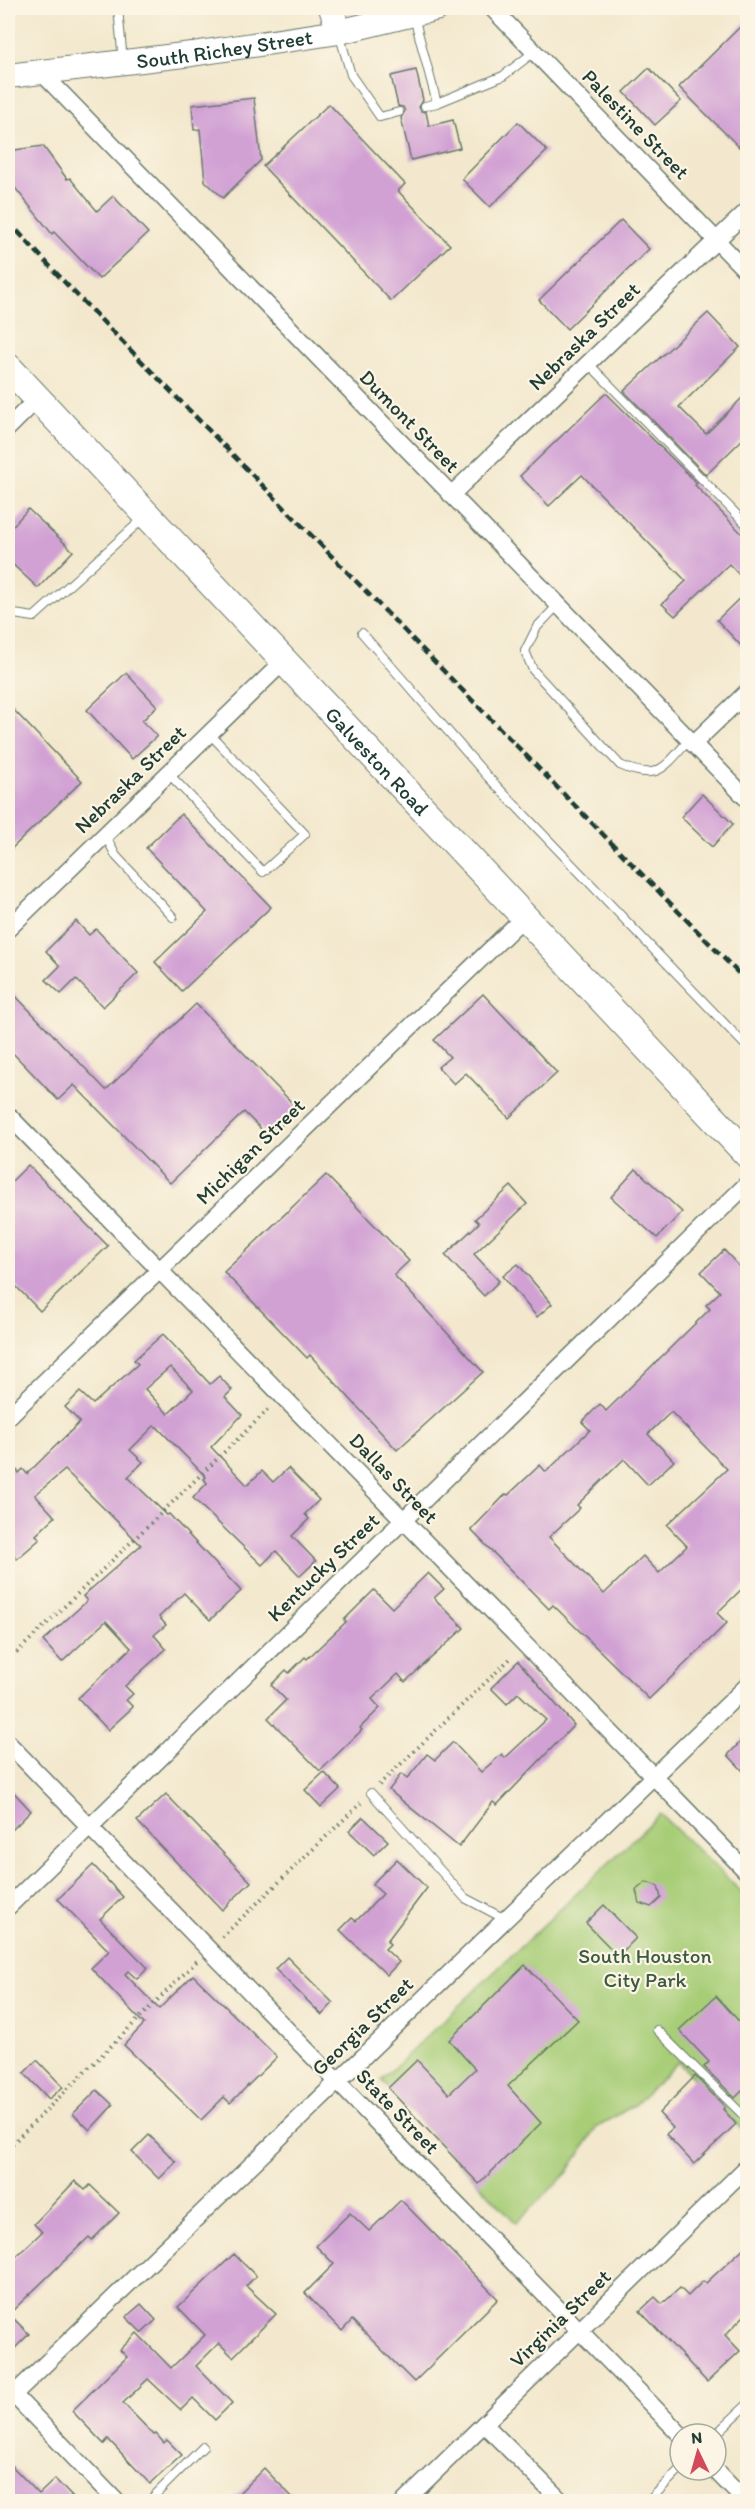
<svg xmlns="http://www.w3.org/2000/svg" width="755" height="2509" viewBox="0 0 755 2509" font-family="Itim,sans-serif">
<rect width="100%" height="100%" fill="#fcf5e5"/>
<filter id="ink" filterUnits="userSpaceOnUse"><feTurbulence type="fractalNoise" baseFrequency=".0167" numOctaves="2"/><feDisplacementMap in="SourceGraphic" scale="12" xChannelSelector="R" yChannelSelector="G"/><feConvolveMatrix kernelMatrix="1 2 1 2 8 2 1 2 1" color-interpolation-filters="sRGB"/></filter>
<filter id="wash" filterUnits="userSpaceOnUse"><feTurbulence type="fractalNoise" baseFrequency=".008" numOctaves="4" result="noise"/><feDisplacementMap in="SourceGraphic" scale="24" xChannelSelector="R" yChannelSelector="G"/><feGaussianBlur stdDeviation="1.35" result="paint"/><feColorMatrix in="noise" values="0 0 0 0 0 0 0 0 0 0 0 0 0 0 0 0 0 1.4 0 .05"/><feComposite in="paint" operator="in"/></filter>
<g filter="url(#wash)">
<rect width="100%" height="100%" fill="#f3e8cd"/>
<polygon fill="#a7cd77" stroke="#638556" stroke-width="1.5" points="660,1814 747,1897 747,2135 678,2062 636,2104 596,2128 567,2173 516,2223 381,2080"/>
<g id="blocks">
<g fill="#d1a1d4" fill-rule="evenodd">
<polygon points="747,20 747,138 739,147 679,87"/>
<polygon points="649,68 681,101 655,125 624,92"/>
<polygon points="416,70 423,100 419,107 421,111 426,112 429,126 453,120 460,148 411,160 401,118 405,111 403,107 398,106 391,76"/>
<polygon points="254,98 261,160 223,198 205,181 200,129 194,130 192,105"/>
<polygon points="329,104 405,184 398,191 450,245 391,301 263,166"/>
<polygon points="518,122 547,151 490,207 462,179"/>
<polygon points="43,146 67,179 70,178 97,211 113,196 148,233 99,279 54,232 52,234 8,179 8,151"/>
<polygon points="621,220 649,249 567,329 539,300"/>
<polygon points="708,313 740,347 679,407 706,434 747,393 747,435 706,475 624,391"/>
<polygon points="606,393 697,483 695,485 747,539 747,583 729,564 675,616 662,604 686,581 582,475 549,506 520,476"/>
<polygon points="28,509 73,551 38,588 8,560 8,531"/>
<polygon points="747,591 747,652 717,620"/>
<polygon points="126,673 157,706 142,721 157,736 132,759 87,710"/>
<polygon points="8,704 82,781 8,852"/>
<polygon points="702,794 733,824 712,847 681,817"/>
<polygon points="181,814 271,907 182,991 155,962 207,912 146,848"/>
<polygon points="76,921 89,935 96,929 138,973 103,1007 76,979 61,994 46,980 60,966 46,951"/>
<polygon points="8,988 106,1090 196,1004 298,1109 269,1137 244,1112 170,1183 74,1085 58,1100 8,1048"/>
<polygon points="483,994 557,1073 509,1118 466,1073 454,1084 438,1067 450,1057 434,1040"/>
<polygon points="28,1165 108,1246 40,1311 8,1278 8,1185"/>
<polygon points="636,1169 682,1212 657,1238 611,1197"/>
<polygon points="326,1175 409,1261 394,1275 483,1372 397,1450 310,1355 307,1358 224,1272"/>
<polygon points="511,1186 527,1204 474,1254 499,1281 484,1296 445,1255 479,1223 475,1219"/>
<path d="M 724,1250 L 747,1275 L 747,1584 L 717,1613 L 727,1623 L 649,1699 L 553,1605 L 549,1609 L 471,1530 L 506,1494 L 508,1495 L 540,1465 L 546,1472 L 590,1430 L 582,1422 L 600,1404 L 606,1411 L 710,1309 L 706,1305 L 720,1292 L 701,1272 ZM 671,1412 L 727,1469 L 667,1525 L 687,1546 L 659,1573 L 643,1556 L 604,1594 L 549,1537 L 580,1508 L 577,1505 L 624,1459 L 648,1485 L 674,1461 L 648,1434 Z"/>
<polygon points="518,1264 552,1304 537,1317 503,1276"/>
<path d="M 163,1334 L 210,1384 L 219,1376 L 232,1390 L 225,1397 L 242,1415 L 211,1447 L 247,1485 L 262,1471 L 273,1482 L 288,1468 L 319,1500 L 305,1514 L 309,1519 L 292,1536 L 316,1561 L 300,1576 L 276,1551 L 262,1565 L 193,1498 L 207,1483 L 204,1479 L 206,1477 L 157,1427 L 154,1426 L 130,1450 L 143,1462 L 128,1477 L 167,1515 L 169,1514 L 241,1591 L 210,1620 L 184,1593 L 159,1617 L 166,1625 L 154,1635 L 166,1649 L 125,1686 L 133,1694 L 126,1700 L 133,1707 L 108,1730 L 78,1698 L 131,1648 L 106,1621 L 62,1662 L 43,1641 L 87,1601 L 83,1596 L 141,1545 L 65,1470 L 35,1495 L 55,1517 L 36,1535 L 40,1539 L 17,1559 L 8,1549 L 8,1461 L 19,1473 L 23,1469 L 27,1474 L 80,1422 L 65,1407 L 80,1392 L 93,1404 L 138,1364 L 134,1360 ZM 170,1367 L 193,1390 L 168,1414 L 145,1389 Z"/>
<polygon points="428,1573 444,1589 434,1598 464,1628 405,1682 398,1674 372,1699 380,1708 360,1728 362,1730 320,1771 268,1718 286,1700 271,1685 286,1670 289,1673 305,1657 307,1659 346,1622 344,1620 374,1590 392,1608"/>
<polygon points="518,1661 574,1725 497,1805 493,1802 459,1847 389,1790 401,1774 407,1779 427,1754 435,1760 453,1742 481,1772 502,1754 505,1758 546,1720 518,1693 507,1704 491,1688"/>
<polygon points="747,1735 747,1775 728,1755"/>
<polygon points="324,1772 340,1789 321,1807 305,1790"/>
<polygon points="8,1786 31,1811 8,1834"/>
<polygon points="166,1794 251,1882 222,1910 137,1821"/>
<polygon points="363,1817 388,1841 374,1855 349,1831"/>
<polygon points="397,1859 427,1888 387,1941 390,1944 385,1949 399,1962 387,1975 340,1930 352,1918 356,1921 383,1894 372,1884"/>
<polygon points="93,1865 123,1897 100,1919 148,1968 137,1979 128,1971 125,1974 159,2009 193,1975 277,2057 230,2103 224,2097 201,2120 124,2045 144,2024 91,1968 109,1951 58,1899"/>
<polygon points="646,1882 658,1886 661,1898 651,1907 639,1903 636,1890"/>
<polygon points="604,1905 636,1938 618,1956 586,1923"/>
<polygon points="287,1957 333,2003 322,2015 275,1969"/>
<polygon points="525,1965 578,2020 508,2086 541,2123 479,2184 388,2088 417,2060 449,2094 475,2069 449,2040"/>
<polygon points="716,1996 747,2030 747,2086 735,2098 704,2067 709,2062 679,2030"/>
<polygon points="37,2060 63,2087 49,2099 24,2073"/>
<polygon points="695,2076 725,2107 723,2109 736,2124 694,2164 666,2134 673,2128 659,2113"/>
<polygon points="97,2090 113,2105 90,2130 73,2114"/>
<polygon points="149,2135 176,2162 159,2179 132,2152"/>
<polygon points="75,2181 85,2190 90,2185 119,2213 92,2240 89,2237 9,2314 29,2334 8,2355 8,2264 42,2232 34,2224"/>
<polygon points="401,2200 498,2299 414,2382 352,2320 342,2331 305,2293 334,2264 316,2246 350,2213 369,2231"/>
<polygon points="747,2245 747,2313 725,2335 740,2351 707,2382 640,2311 655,2297 662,2304 680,2288 688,2296 703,2281 706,2283"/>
<polygon points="234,2254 256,2276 246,2286 276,2314 233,2357 219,2343 196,2366 232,2403 215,2420 193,2398 181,2410 148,2379 123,2403 154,2435 156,2434 164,2443 167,2440 182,2455 150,2484 108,2439 104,2444 72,2411 127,2357 120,2350 137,2333 171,2368 205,2335 178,2307"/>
<polygon points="141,2304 156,2320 142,2333 126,2317"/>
<polygon points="8,2462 39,2494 55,2479 77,2502 8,2502"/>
<polygon points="264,2468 297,2502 230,2502"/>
</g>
</g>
</g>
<g filter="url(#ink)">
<use href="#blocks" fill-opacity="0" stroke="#69796a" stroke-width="1.5"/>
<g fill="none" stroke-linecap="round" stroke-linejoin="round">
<g stroke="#69796a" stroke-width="10">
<g id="lane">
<polyline points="118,8 123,62"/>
<polyline points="414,17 437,103 503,76 534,52"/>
<polyline points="339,33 351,75 380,117 399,112"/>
<polyline points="425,106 437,103"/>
<polyline points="588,363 748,526"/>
<path d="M 558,605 L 537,627 L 525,651 L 533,670 L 620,765 C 658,782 664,768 689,740"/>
<polyline points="8,607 14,614 34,617 145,517"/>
<polyline points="362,633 488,777 748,1048"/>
<polyline points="168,773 263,872 305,834 209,733"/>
<polyline points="105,835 116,856 173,917"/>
<polyline points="371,1793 465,1898 505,1919"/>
<polyline points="657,2030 748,2120"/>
<polyline points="716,2434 748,2404"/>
<polyline points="148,2502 203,2447"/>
<polyline points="648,2502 680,2469"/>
</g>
</g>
<g stroke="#69796a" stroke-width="19">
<g id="street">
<polyline points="492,8 748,273"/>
<polyline points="41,72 748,800"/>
<polyline points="8,428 37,399"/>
<polyline points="451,495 748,210"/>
<polyline points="693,744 748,691"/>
<polyline points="8,929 284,661"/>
<polyline points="8,1115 748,1873"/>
<polyline points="8,1417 524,917"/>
<polyline points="8,1743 680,2434"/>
<polyline points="8,1907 748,1183"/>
<polyline points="8,2389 117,2502"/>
<polyline points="8,2400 748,1685"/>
<polyline points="484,2424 562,2502"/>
<polyline points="715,2470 746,2502"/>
<polyline points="404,2502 748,2166"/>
</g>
</g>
<g stroke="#69796a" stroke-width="26">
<g id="secondary">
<polyline points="331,8 339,32"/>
<path id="s1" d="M 8,76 L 192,54 L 339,32 L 438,8"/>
</g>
</g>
<g stroke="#69796a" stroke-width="29">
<g id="primary">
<path id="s2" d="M 8,367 L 748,1155"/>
</g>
</g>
<g stroke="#69796a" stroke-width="4" stroke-dasharray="1.5 4.5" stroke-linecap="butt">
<polyline points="8,1661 271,1407"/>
<polyline points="379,1785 512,1657"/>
<polyline points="222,1937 361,1803"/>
<polyline points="8,2148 197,1961"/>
</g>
<use href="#lane" stroke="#fff" stroke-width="8"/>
<use href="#street" stroke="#fff" stroke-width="16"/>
<use href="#secondary" stroke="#fff" stroke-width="24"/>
<use href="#primary" stroke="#fff" stroke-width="27"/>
<polyline stroke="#1f3d34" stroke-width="4.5" stroke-dasharray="9 4.5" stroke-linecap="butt" points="8,221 71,289 748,983"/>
</g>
</g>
<g text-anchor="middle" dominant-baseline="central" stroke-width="4.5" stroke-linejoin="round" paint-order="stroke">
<g font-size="21" fill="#1f3d34" stroke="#fcf5e5">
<text stroke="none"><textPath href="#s1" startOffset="218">South Richey Street</textPath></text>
<text transform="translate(636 124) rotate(46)">Palestine Street</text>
<text transform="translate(584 336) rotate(-44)">Nebraska Street</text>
<text transform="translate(410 421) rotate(46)">Dumont Street</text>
<text stroke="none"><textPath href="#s2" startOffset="540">Galveston Road</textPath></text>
<text transform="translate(130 779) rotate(-44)">Nebraska Street</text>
<text transform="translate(250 1151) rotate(-44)">Michigan Street</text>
<text transform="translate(394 1478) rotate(46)">Dallas Street</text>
<text transform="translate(323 1567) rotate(-44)">Kentucky Street</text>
<text transform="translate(362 2026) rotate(-44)">Georgia Street</text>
<text transform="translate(398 2111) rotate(46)">State Street</text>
<text transform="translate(560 2318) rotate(-44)">Virginia Street</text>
</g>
<g font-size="21" fill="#3a5a41" stroke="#fcf5e5">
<text x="645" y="1955">South Houston<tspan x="645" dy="24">City Park</tspan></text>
</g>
</g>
<rect width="755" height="2509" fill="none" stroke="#fcf5e5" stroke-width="30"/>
<g transform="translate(698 2452) rotate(355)"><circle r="28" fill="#fcf5e5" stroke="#a4ab9e" stroke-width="1.5"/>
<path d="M0-4.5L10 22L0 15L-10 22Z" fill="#d1495b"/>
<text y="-9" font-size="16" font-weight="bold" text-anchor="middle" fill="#1f3d34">N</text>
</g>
</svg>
